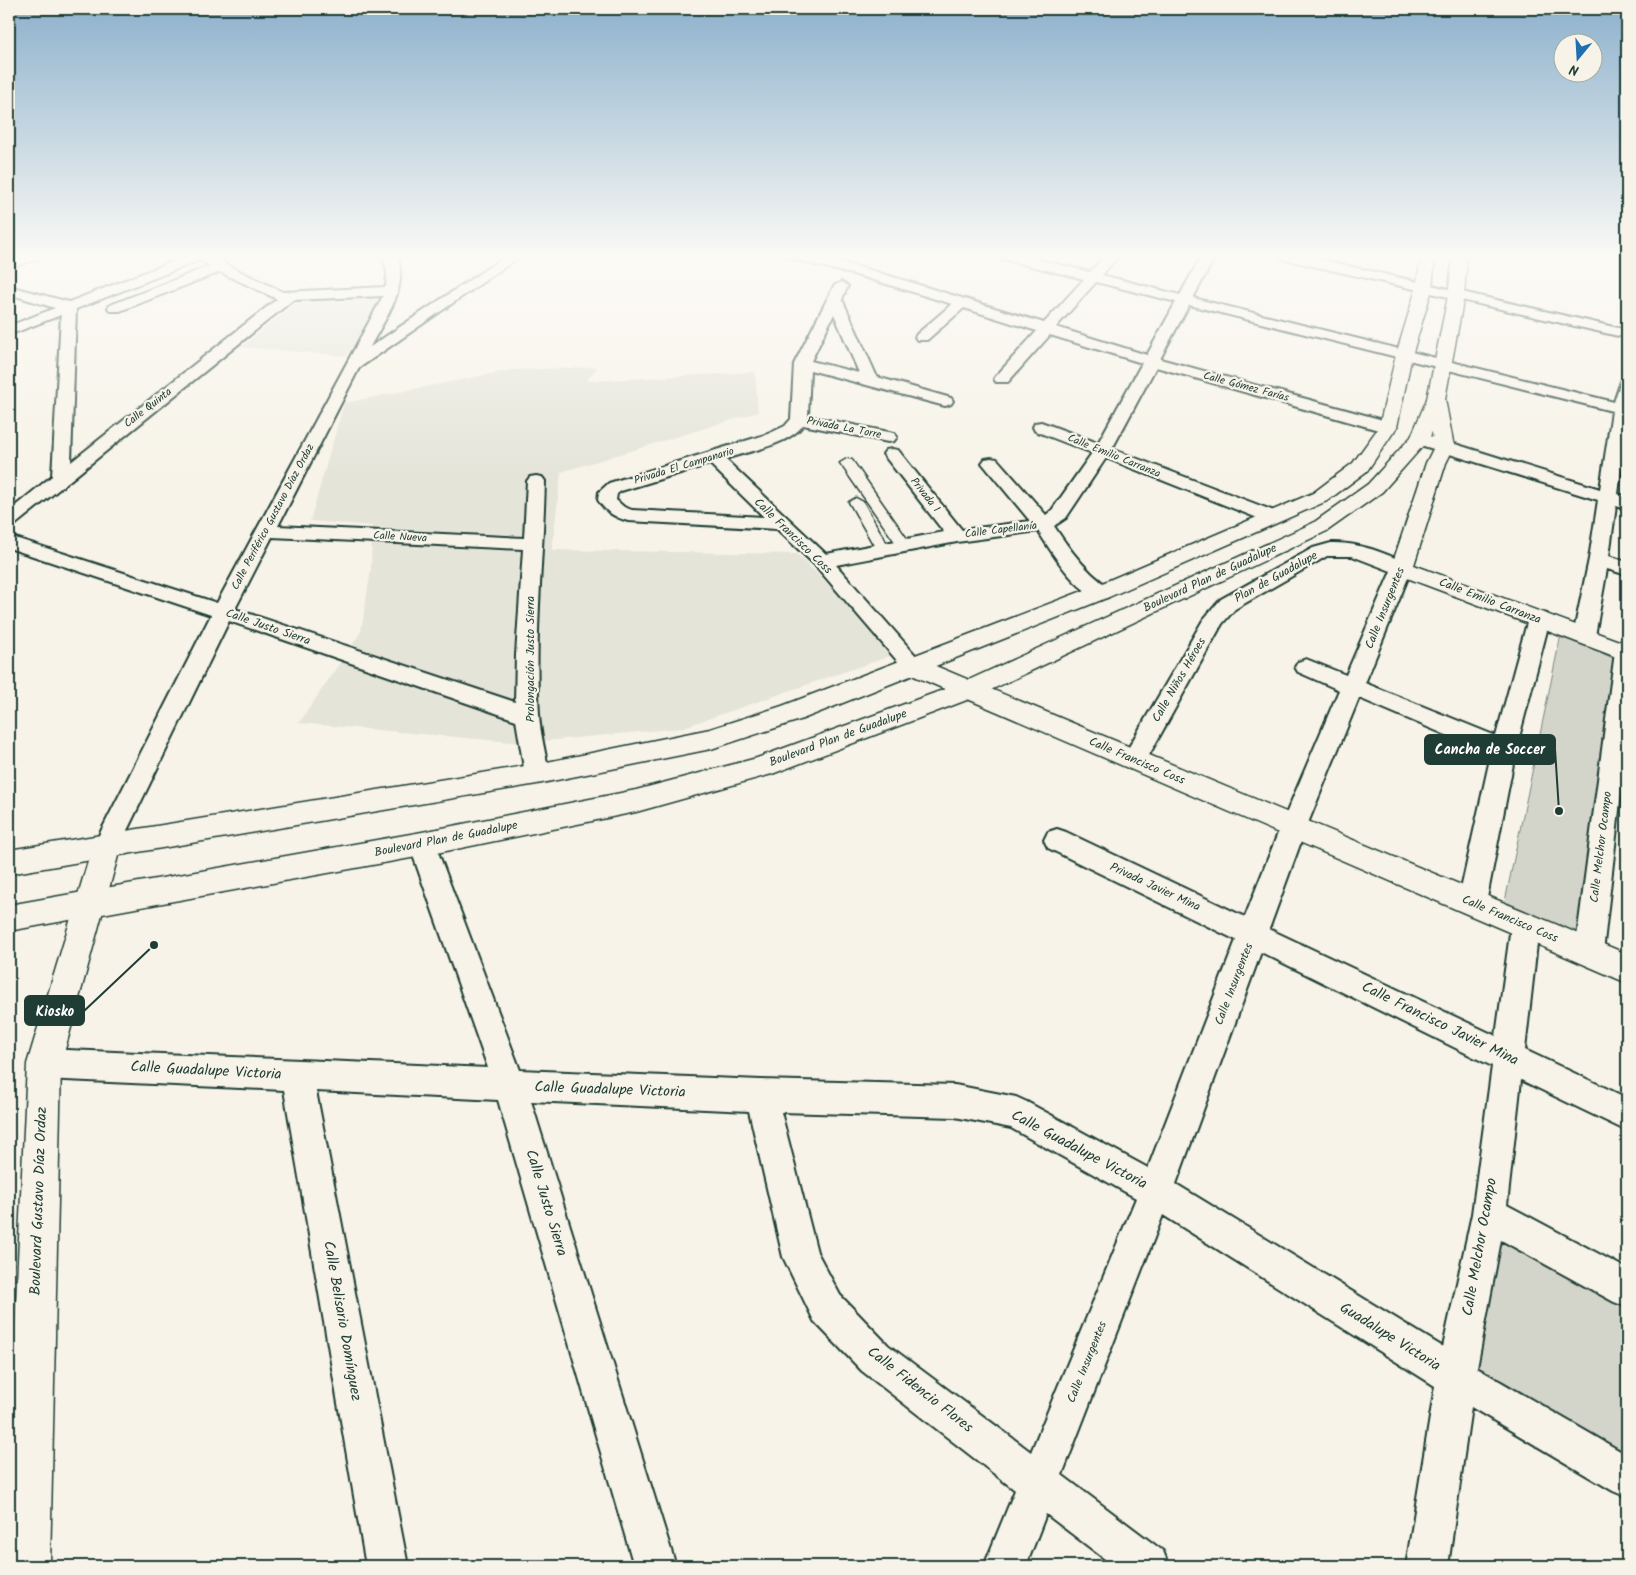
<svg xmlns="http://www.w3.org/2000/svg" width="1636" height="1575" viewBox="0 0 1636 1575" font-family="Kalam,sans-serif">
<rect width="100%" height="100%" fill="#f7f3e8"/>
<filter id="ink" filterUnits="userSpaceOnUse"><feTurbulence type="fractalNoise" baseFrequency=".02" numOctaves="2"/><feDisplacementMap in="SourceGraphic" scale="10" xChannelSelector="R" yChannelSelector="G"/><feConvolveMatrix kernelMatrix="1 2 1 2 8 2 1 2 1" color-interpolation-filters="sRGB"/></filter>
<g filter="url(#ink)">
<g fill="#e5e4d9">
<polygon points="389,293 346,356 241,347 302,298"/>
<polygon points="597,367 587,381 755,372 758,412 561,472 552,550 797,554 899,653 681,728 523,743 299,723 361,632 371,569 372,526 310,521 344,403 510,370"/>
</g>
<g fill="#d3d5ca" stroke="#79897f">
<polygon points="1561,634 1617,660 1576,941 1503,911"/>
<polygon points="1493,1220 1627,1294 1627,1468 1464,1373"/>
</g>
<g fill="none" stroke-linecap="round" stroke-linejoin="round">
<g stroke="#1f3d34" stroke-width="3">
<g id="pedestrian">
<polygon points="847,459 852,460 910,543 912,546 910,549 900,549 840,463"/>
<polygon points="856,498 863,502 890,549 888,552 878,552 876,549 849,502"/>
</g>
</g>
<g stroke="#1f3d34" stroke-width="4">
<g id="minor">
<path d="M 189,255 L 210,255 L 225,264 L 283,292 L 386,287 L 387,273 L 383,255 L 397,255 C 409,289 385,318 370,347 L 507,255 L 522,255 L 359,368 L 278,526 L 524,538 L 527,481 L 530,477 L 536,476 L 542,477 L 545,481 C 543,558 534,636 539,714 C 540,734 546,754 549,774 L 546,781 L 537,783 L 528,781 L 525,774 L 516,720 L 229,621 L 116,853 L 107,856 L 98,853 L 94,845 L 211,615 L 9,548 L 9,536 L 217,603 L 383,296 L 293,300 L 16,524 L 9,526 L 9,511 L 52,476 L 61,315 L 9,335 L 9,326 L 55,308 L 9,294 L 9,286 L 69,302 ZM 200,260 L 210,266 L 110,305 L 108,308 L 110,311 L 120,311 L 220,272 L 277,299 L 71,462 L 76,309 ZM 272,537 L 523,549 L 516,655 L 515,702 L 235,609 Z"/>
<path d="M 788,255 L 810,255 L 870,270 L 1044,323 L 1084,279 L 998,258 L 997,255 L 1020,255 L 1090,272 L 1106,255 L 1119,255 L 1102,275 L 1180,295 L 1202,255 L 1216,255 L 1193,298 L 1614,402 L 1621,381 L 1627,379 L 1627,424 L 1618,494 L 1627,497 L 1627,509 L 1616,506 L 1609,556 L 1627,562 L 1627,575 L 1607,569 L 1595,636 L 1592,641 L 1584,643 L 1576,641 L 1573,636 L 1589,559 L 1598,500 L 1414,443 L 1411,439 L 1414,435 L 1420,434 L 1426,435 L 1600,489 L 1612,411 L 1189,305 L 1160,359 L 1394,423 L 1396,427 L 1394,431 L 1382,431 L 1156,367 L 1112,449 L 1279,513 L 1281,517 L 1279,521 L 1272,523 L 1265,521 L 1106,458 L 1066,518 L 1054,526 C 1065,543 1077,559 1091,573 C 1098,580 1106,584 1111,592 L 1108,597 C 1082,604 1051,551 1038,531 L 957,542 L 836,565 L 925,666 L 922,671 L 914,674 L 906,671 L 815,565 L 777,529 L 628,521 C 614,517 606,512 598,500 L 599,492 L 609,483 L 768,434 L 785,426 L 791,419 L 794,364 L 834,286 L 841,282 L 848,286 L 842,299 L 877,377 L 951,398 L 953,401 L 951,404 L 945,406 L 810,370 L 808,416 L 894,433 L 897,437 L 894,441 L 888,442 L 803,425 C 789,445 749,451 725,459 L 826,554 L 944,532 L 883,454 L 886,450 L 892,449 L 898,450 L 962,530 L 1030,521 L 982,463 L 985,459 L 991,458 L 997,459 L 1046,515 L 1052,510 L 1092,453 L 1035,431 L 1033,427 L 1035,423 L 1041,422 L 1098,443 L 1142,363 L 1050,335 L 1008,382 L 996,382 L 994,379 L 996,376 L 1037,331 L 964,308 L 927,340 L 917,340 L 915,337 L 917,334 L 952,304 L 860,276 L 789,258 ZM 1096,282 L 1176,302 L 1147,355 L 1056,327 ZM 834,314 L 859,373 L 811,361 ZM 710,464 L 764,517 L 632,510 L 624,507 L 616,500 L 617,494 L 621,491 Z"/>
<polygon points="1277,255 1301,255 1627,330 1627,338 1283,259"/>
<path d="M 1331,543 C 1359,542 1384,553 1409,564 L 1412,568 L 1365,683 L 1496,736 L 1528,619 L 1531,614 L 1539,612 L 1547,614 L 1550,619 L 1516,749 L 1486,903 L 1482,911 L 1472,915 L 1462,911 L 1458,903 L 1491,754 L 1359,698 L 1306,828 L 1269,929 L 1496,1036 L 1511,926 L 1515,917 L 1525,914 L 1535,917 L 1539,926 L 1525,1050 L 1627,1098 L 1627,1131 L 1521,1080 L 1507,1205 L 1627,1269 L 1627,1307 L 1614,1302 L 1501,1240 L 1477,1368 L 1627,1455 L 1627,1497 L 1613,1491 L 1471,1407 L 1448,1566 L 1406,1566 L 1435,1386 L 1163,1215 L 1062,1475 L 1163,1551 L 1169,1566 L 1114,1566 L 1046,1514 L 1026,1566 L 984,1566 L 1015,1490 L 862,1371 L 814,1321 L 783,1257 L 749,1111 L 531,1101 L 676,1566 L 634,1566 L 498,1100 L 316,1091 L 408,1566 L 366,1566 L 284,1090 L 44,1079 L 33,1075 L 28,1064 L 33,1053 L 44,1049 L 488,1068 L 409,844 L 413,836 L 422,833 L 431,836 L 435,844 L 520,1070 L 761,1080 L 955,1085 L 1016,1097 L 1027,1102 L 1148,1168 L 1236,940 L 1048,848 L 1044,840 L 1048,832 L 1057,829 L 1066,832 L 1245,917 L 1280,828 L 1339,690 L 1298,672 L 1295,667 L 1298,662 L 1306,659 L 1346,675 L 1391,571 L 1352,556 L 1327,556 L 1235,609 L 1222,624 L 1143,766 L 1134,768 L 1125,766 L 1122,759 L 1203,620 L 1221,599 L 1313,548 ZM 1261,952 L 1492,1066 L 1472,1214 L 1443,1347 L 1176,1184 ZM 781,1112 L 955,1117 L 1011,1128 L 1136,1198 L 1031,1452 L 888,1345 L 840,1295 L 817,1252 Z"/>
<polygon points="1626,644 1627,739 1603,952 1599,961 1589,965 1579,961 1575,952 1615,652 1618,647"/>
</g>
</g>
<g stroke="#1f3d34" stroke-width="3">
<g id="tertiary">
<polygon points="1436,394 1442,395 1445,399 1454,447 1446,463 1414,565 1627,644 1627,661 1394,573 1391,568 1426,463 1434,447 1427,399 1430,395"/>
<polygon points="914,657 1627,954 1627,983 905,672 902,666 905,660"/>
<polygon points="107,833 117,837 121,845 61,1064 50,1566 9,1566 9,1457 27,1064 93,845 97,837"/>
</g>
</g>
<g stroke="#1f3d34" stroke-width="3">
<g id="primary">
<polygon points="9,255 27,255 25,258 9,263"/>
<polygon points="1421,255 1435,255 1432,289 1412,355 1397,427 1367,471 1327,501 1109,597 800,720 711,749 537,784 9,874 9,850 537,764 710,729 782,706 1093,587 1313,493 1353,463 1379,427 1396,355 1416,289"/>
<polygon points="1453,255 1467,255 1464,296 1445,399 1429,439 1382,492 1327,531 980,695 772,774 636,812 422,856 9,931 9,905 422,832 636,790 757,758 962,683 1313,523 1368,484 1411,437 1427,399 1448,296"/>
</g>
</g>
<g stroke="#1f3d34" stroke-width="3">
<polygon id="trunk" points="22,255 44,255 42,258 9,268 9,259"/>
</g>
<use href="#pedestrian" fill="#f7f3e8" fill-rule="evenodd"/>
<use href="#minor" fill="#f7f3e8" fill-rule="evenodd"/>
<use href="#tertiary" fill="#f7f3e8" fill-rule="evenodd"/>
<use href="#primary" fill="#f7f3e8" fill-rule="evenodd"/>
<use href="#trunk" fill="#f7f3e8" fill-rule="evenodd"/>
</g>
</g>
<linearGradient id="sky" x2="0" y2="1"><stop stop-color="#8db1cc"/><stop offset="0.54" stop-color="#fbfaf5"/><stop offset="1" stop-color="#fbfaf5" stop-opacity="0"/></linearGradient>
<rect width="1636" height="476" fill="url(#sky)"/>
<g text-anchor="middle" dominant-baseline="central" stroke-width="4.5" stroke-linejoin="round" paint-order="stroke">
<g font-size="11" fill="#1f3d34" stroke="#f7f3e8">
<text transform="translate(1246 387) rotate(15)">Calle Gómez Farías</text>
<text transform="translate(148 408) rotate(-38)">Calle Quinta</text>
<text transform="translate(844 428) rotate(11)">Privada La Torre</text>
<text transform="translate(1114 456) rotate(22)">Calle Emilio Carranza</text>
<text transform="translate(684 466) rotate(-17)">Privada El Campanario</text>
<text transform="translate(925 495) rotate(52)">Privada I</text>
<text transform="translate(273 517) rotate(-62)">Calle Periférico Gustavo Díaz Ordaz</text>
<text transform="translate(1001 530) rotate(-7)">Calle Capellanía</text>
<text transform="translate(400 537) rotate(3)">Calle Nueva</text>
</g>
<g font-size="12" fill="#1f3d34" stroke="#f7f3e8">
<text transform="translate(793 536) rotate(44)">Calle Francisco Coss</text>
<text transform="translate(1276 577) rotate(-29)">Plan de Guadalupe</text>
<text transform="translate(1210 578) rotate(-25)">Boulevard Plan de Guadalupe</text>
<text transform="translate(1490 601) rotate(21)">Calle Emilio Carranza</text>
<text transform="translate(1385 608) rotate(-68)">Calle Insurgentes</text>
<text transform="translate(268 627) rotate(19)">Calle Justo Sierra</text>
<text transform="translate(530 659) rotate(-90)">Prolongación Justo Sierra</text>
<text transform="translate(1179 680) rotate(-60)">Calle Niños Héroes</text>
<text transform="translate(838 738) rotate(-20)">Boulevard Plan de Guadalupe</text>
<text transform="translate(1137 761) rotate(23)">Calle Francisco Coss</text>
<text transform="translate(446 839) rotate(-11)">Boulevard Plan de Guadalupe</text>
<text transform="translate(1601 847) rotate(-83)">Calle Melchor Ocampo</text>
<text transform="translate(1155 887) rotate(25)">Privada Javier Mina</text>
<text transform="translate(1510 919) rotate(23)">Calle Francisco Coss</text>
<text transform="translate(1234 984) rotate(-69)">Calle Insurgentes</text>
<text transform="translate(1087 1362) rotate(-68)">Calle Insurgentes</text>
</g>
<g font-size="15" fill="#1f3d34" stroke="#f7f3e8">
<text transform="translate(1440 1024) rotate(26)">Calle Francisco Javier Mina</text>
<text transform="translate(206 1071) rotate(3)">Calle Guadalupe Victoria</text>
<text transform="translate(610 1090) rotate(2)">Calle Guadalupe Victoria</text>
<text transform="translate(1079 1150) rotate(28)">Calle Guadalupe Victoria</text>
<text transform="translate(39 1201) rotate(-88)">Boulevard Gustavo Díaz Ordaz</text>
<text transform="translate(546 1203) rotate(73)">Calle Justo Sierra</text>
<text transform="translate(1480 1247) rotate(-80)">Calle Melchor Ocampo</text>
<text transform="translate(342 1321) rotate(80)">Calle Belisario Domínguez</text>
<text transform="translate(1390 1337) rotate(32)">Guadalupe Victoria</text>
<text transform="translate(920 1390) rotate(38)">Calle Fidencio Flores</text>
</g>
</g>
<path fill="none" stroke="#1f3d34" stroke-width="2" d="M1559 811L1555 749M154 945L84 1011"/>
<g fill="#1f3d34" stroke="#f7f3e8" stroke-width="2">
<circle cx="1559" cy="811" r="5"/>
<circle cx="154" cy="945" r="5"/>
</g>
<g fill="#1f3d34" stroke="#1f3d34" stroke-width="2">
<rect x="1425" y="735" width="130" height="29" rx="5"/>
<rect x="25" y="996" width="59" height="29" rx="5"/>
</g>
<g font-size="14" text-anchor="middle" font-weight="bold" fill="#fff">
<text x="1490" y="754">Cancha de Soccer</text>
<text x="55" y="1016">Kiosko</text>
</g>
<rect width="1636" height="1575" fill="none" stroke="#f7f3e8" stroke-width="30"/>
<rect x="15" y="15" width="1606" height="1545" fill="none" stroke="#1f3d34" stroke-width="2" filter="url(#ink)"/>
<g transform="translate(1578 58) rotate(198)"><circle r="24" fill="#f7f3e8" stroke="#a1aaa0"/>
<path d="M0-4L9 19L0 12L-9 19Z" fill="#1f6fb2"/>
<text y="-8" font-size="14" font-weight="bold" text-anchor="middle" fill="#1f3d34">N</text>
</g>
</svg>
